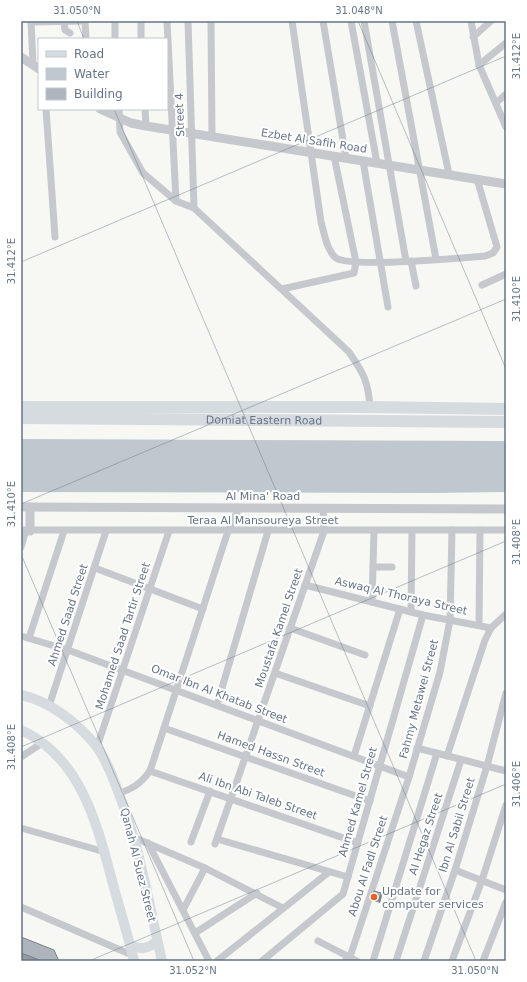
<svg xmlns="http://www.w3.org/2000/svg" width="527" height="982" viewBox="0 0 527 982" font-family="'DejaVu Sans',sans-serif">
<rect width="100%" height="100%" fill="#f7f8f4"/>
<polygon fill="#bec8ce" points="21,439 506,441 506,492 431,493 21,492"/>
<g fill="none" stroke-linecap="round" stroke-linejoin="round">
<g stroke="#c5c8cc" stroke-width="7">
<polyline points="31,21 33,64"/>
<polyline points="85,21 86,39"/>
<polyline points="115,21 115,39"/>
<polyline points="141,21 141,39"/>
<polyline points="167,21 176,201"/>
<polyline points="188,21 194,208"/>
<polyline points="211,21 212,137"/>
<path d="M 292,21 L 321,222 C 324,233 327,251 336,258 C 349,268 463,258 485,256 L 493,253 L 497,247 L 477,179"/>
<polyline points="323,21 346,158"/>
<polyline points="351,21 377,163"/>
<polyline points="364,21 406,261"/>
<polyline points="392,21 436,259"/>
<polyline points="416,21 449,174"/>
<polyline points="471,21 479,65 506,127"/>
<polyline points="31,22 85,21"/>
<polyline points="64,22 65,30 70,33"/>
<polyline points="473,37 491,21"/>
<polyline points="479,65 506,43"/>
<polyline points="496,103 506,94"/>
<polyline points="46,109 55,237"/>
<path d="M 119,109 L 120,132 L 143,173 L 176,201 L 194,208 L 349,352 C 364,374 368,381 370,407"/>
<polyline points="145,109 146,126"/>
<polyline points="363,161 388,307"/>
<polyline points="411,261 416,286"/>
<polyline points="482,285 506,274"/>
<polyline points="282,289 354,273 356,262 334,156"/>
<polyline points="21,530 506,530"/>
<polyline points="21,547 26,530"/>
<polyline points="373,567 392,567"/>
<polyline points="95,568 203,609"/>
<polyline points="305,585 423,615 491,628"/>
<polyline points="372,602 374,531"/>
<polyline points="411,612 412,531"/>
<polyline points="479,625 480,530"/>
<polyline points="290,628 365,655"/>
<polyline points="21,636 68,650 409,777"/>
<polyline points="29,638 64,531"/>
<polyline points="275,673 370,706"/>
<polyline points="217,705 268,531"/>
<polyline points="49,706 106,531"/>
<polyline points="164,728 370,801"/>
<polyline points="97,747 169,531"/>
<polyline points="417,748 506,771"/>
<polyline points="354,756 400,609"/>
<polyline points="447,756 485,640 491,628 506,614"/>
<polyline points="21,757 42,743"/>
<polyline points="150,771 358,843"/>
<path d="M 119,793 C 133,789 141,783 150,771 L 228,531 L 239,508"/>
<polyline points="21,828 105,852"/>
<polyline points="133,837 205,868 283,908"/>
<polyline points="217,839 348,877"/>
<polyline points="191,842 210,791"/>
<polyline points="148,843 209,961"/>
<polyline points="215,844 324,531 323,508"/>
<polyline points="455,870 506,890"/>
<polyline points="21,907 132,955"/>
<polyline points="183,910 205,868"/>
<polyline points="195,933 257,893"/>
<polyline points="318,941 357,961"/>
<polyline points="217,961 329,872"/>
<polyline points="262,961 343,894 423,615"/>
<polyline points="345,961 350,957 409,777 440,672 450,620 452,530"/>
<polyline points="373,961 437,753"/>
<polyline points="396,961 461,760"/>
<polyline points="424,961 455,870 487,766 506,693"/>
<polyline points="452,961 482,880 506,805"/>
<polyline points="483,961 506,902"/>
</g>
<g stroke="#c5c8cc" stroke-width="9">
<polyline points="21,57 39,69"/>
<polyline points="100,109 131,123 146,126 506,184"/>
<polyline points="21,507 506,509"/>
<polyline points="30,531 30,507"/>
</g>
<g stroke="#d6dbdf" stroke-width="10">
<path d="M 21,695 C 50,701 79,724 97,747 C 107,761 113,778 119,794 C 140,847 149,905 162,961"/>
<path d="M 21,730 C 82,758 97,825 113,884 C 120,910 128,935 134,961"/>
<path d="M 130,945 C 141,950 148,949 157,941"/>
</g>
<g stroke="#d6dbdf" stroke-width="12">
<polyline points="21,407 370,407 506,409"/>
<path id="s1" d="M 21,418 L 506,422"/>
</g>
</g>
<g fill="#959ba1">
<polygon points="382,895 380,903 373,901 372,899"/>
<polygon points="21,937 59,961 23,961 21,960"/>
</g>
<polygon fill="#797e83" points="381,893 382,895 380,903 379,900"/>
<g fill="#adb4bb" stroke="#797e83">
<polygon points="374,891 381,893 379,900 372,899"/>
<polygon points="21,937 54,950 59,961 42,961 21,953"/>
</g>
<path fill="none" stroke="#667586" stroke-width="1" stroke-opacity="0.45" d="M 77,21 L 84,39M 358,21 L 506,369M 114,109 L 476,961M 21,262 L 506,56M 21,504 L 506,299M 21,554 L 194,961M 21,747 L 506,541M 89,961 L 506,784"/>
<circle fill="#e86024" stroke="#fff" stroke-width="1.5" cx="374" cy="897" r="4"/>
<g text-anchor="middle" dominant-baseline="central" stroke-width="4" stroke-linejoin="round" paint-order="stroke">
<g font-size="11" fill="#667586" stroke="#fff">
<text transform="translate(180 115) rotate(-92)">Street 4</text>
<text transform="translate(314 141) rotate(9)">Ezbet Al Safih Road</text>
<text stroke="none"><textPath href="#s1" startOffset="243">Domiat Eastern Road</textPath></text>
<text x="263" y="496">Al Mina' Road</text>
<text x="263" y="520">Teraa Al Mansoureya Street</text>
<text transform="translate(401 596) rotate(13)">Aswaq Al Thoraya Street</text>
<text transform="translate(68 615) rotate(-72)">Ahmed Saad Street</text>
<text transform="translate(279 628) rotate(-71)">Moustafa Kamel Street</text>
<text transform="translate(123 636) rotate(-72)">Mohamed Saad Tartir Street</text>
<text transform="translate(219 694) rotate(21)">Omar Ibn Al Khatab Street</text>
<text transform="translate(419 699) rotate(-75)">Fahmy Metawei Street</text>
<text transform="translate(271 754) rotate(20)">Hamed Hassn Street</text>
<text transform="translate(258 796) rotate(19)">Ali Ibn Abi Taleb Street</text>
<text transform="translate(358 802) rotate(-74)">Ahmed Kamel Street</text>
<text transform="translate(457 825) rotate(-73)">Ibn Al Sabil Street</text>
<text transform="translate(426 834) rotate(-72)">Al Hegaz Street</text>
<text transform="translate(138 865) rotate(76)">Qanah Al Suez Street</text>
<text transform="translate(368 866) rotate(-72)">Abou Al Fadl Street</text>
</g>
<g font-size="11" fill="#667586" stroke="#fff" text-anchor="start">
<text x="382" y="891">Update for<tspan x="382" dy="13">computer services</tspan></text>
</g>
</g>
<rect width="527" height="982" fill="none" stroke="#ffffff" stroke-width="44"/>
<rect x="38" y="38" width="130" height="72" fill="#ffffff" stroke="#c2c8cf"/>
<rect x="46" y="51" width="20" height="6" fill="#d6dbdf" stroke="#c2c8cf"/>
<text x="74" y="58" font-size="12" fill="#667586">Road</text>
<rect x="46" y="68" width="20" height="12" fill="#bec8ce" stroke="#c2c8cf"/>
<text x="74" y="78" font-size="12" fill="#667586">Water</text>
<rect x="46" y="88" width="20" height="12" fill="#adb4bb" stroke="#c2c8cf"/>
<text x="74" y="98" font-size="12" fill="#667586">Building</text>
<rect x="22" y="22" width="483" height="938" fill="none" stroke="#667586" stroke-width="1.5"/>
<g font-size="10" text-anchor="middle" fill="#667586">
<text x="77" y="14">31.050°N</text>
<text x="359" y="14">31.048°N</text>
<text transform="translate(516 56) rotate(-90)" y="4">31.412°E</text>
<text transform="translate(11 261) rotate(-90)" y="4">31.412°E</text>
<text transform="translate(516 299) rotate(-90)" y="4">31.410°E</text>
<text transform="translate(11 504) rotate(-90)" y="4">31.410°E</text>
<text transform="translate(516 542) rotate(-90)" y="4">31.408°E</text>
<text transform="translate(11 747) rotate(-90)" y="4">31.408°E</text>
<text transform="translate(516 784) rotate(-90)" y="4">31.406°E</text>
<text x="193" y="974">31.052°N</text>
<text x="475" y="974">31.050°N</text>
</g>
</svg>
